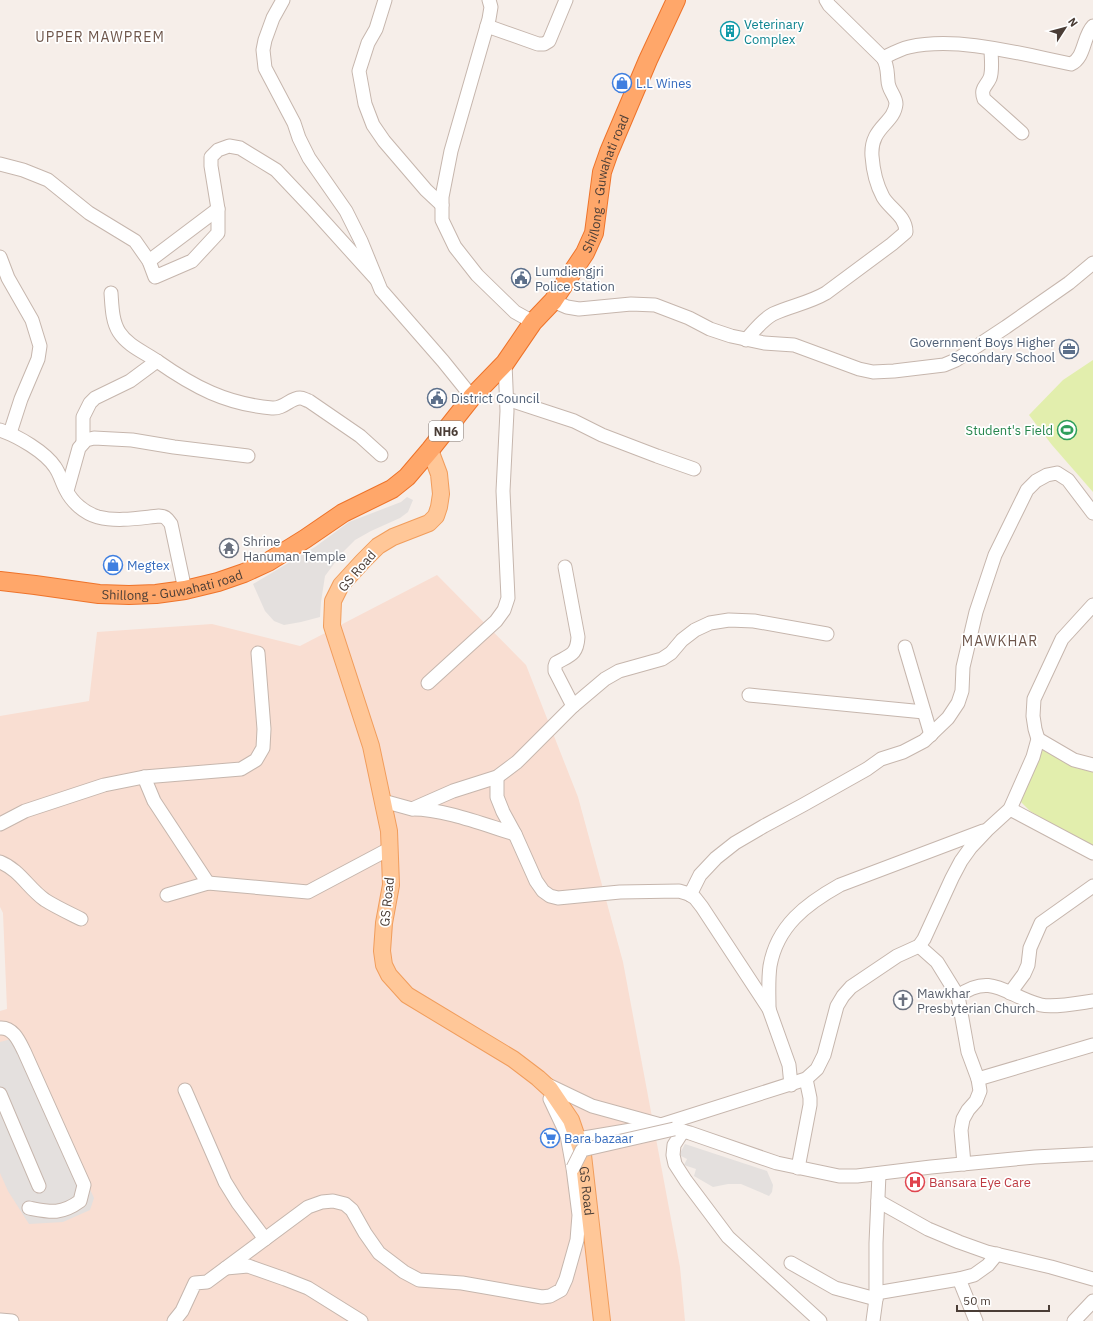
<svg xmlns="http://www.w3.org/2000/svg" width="1093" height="1321" viewBox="0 0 1093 1321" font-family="'IBM Plex Sans',sans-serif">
<rect width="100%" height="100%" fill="#f6eee9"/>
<polygon fill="#f9ded2" points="437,575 526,665 578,797 623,962 680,1267 685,1321 0,1321 0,1011 7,1009 3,913 0,907 0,716 89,701 97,632 212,624 300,646"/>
<g fill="#e2eead">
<polygon points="1093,360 1093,492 1052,445 1029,415 1063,380"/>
<polygon points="1041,744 1076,768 1093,772 1093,849 1030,811 1018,799"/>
</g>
<g fill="#e4e0de">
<polygon points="407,497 413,500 408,512 400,518 371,531 355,540 342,553 325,576 321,602 320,617 301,622 284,625 274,621 265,611 253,584 315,547 349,522 401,502"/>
<polygon points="19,1037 94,1198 90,1210 63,1222 29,1224 8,1191 0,1173 0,1042"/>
<polygon points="685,1144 767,1171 773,1185 772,1192 769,1196 741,1184 728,1184 713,1187 694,1176 696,1169 684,1165 687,1159 679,1155"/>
</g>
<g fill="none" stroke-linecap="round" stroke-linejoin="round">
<g stroke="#c6b6ad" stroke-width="15">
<g id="minor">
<polyline points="283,0 273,18 265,40 263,50 265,68 294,123 299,138 309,158 346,211 361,241 381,290 443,361 472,397"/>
<polyline points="385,0 376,29 368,43 359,71 365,104 373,125 384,141 426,190 442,205"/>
<polyline points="489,0 491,7 489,19 451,151 442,197 442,220 455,247 477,275 515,312 533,322"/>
<polyline points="487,26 538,44 544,44 549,41 566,0"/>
<path d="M 991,49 C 991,57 993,70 990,78 C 986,87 980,88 984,99 L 1022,133"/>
<path d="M 883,58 C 891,54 900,49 909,47 C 958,36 1021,54 1071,64 C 1085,58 1083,36 1093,26"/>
<polyline points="0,164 23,170 48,180 89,213 135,241 149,261 155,277 192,261 218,233 218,209 211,166 211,157 218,150 229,146 240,148 276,170 311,207 376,279"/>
<polyline points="0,257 8,278 32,320 40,346 38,359 21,399 10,433"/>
<polyline points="149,261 218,209"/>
<path d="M 111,293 C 112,306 112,321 119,332 C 128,346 144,352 157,361 C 194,387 226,404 272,408 C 284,409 290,398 300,398 C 303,398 306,400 309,401 L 360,436 L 381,455"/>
<polyline points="553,301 567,307 579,309 631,304 655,305 689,318 710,329 731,336 764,343 794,345 859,369 873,372 894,371 944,365 956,360 1006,327 1069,283 1093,263"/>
<path d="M 746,340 C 754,331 762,320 773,314 C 790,306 809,303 826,293 L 892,244 L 906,232 C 906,216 890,209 883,197 C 876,184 873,170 872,156 C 870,127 894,124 896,104 C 896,96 888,90 888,81 C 887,72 888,66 883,58 L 829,5 L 826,0"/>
<polyline points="507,399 574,421 602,435 657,456 694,469"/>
<path d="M 0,430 C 18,436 45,452 55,467 C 60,474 62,483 66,490 C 72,502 84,513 98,517 C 118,522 139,518 159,516 C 166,516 167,519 171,524 L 185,590"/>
<polyline points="83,443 83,417 90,403 95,398 130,381 157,361"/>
<polyline points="67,491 79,448 86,440 94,438 132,440 174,447 248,456"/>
<path d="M 565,567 L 578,637 C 577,655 570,655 556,663 L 555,666 L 555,671 L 573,706"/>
<polyline points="905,647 931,735"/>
<polyline points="428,683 496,621 504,610 508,598 503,491 507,411 505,363"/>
<polyline points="749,695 924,712"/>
<polyline points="1038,739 1074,760 1093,765"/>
<polyline points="144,777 154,801 208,883"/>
<polyline points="497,777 497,797 503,812 515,834 536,881 543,891 550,896 558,898 620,892 679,891 689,894 695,898 702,907 769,1009 789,1065 791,1085"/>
<polyline points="383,801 412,809 453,791 497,777 517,762 573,706 605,679 619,671 662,659 671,653 682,640 695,630 710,623 729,620 754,621 827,634"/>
<path d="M 413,809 C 444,809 485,825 515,834"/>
<polyline points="1010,809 1093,853"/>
<polyline points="0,824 25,811 104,785 144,777 241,769 256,760 263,748 264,729 258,653"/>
<path d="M 0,862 C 20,870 28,888 45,900 C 56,907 69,913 81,919"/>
<polyline points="167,895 208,883 308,892 389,849"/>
<polyline points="690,895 700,875 716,858 735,843 764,826 803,805 867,769 881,759 903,752 924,741 948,718 958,703 962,691 963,667 976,612 995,555 1027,490 1036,481 1047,475 1057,473 1068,480 1093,513"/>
<polyline points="919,946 937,962 958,996 968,1052 978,1079 980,1091 976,1101 968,1110 963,1119 961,1130 964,1164"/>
<polyline points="1010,993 1024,974 1028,965 1030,948 1041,923 1093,886"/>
<path d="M 958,996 C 993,971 1007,997 1041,1005 C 1054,1008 1079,1003 1093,1001"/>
<path d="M 769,1009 C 769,995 768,980 770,966 C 777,926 806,904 840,885 L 983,831"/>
<path d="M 0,1028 C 13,1027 19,1041 24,1051 L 84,1185 L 80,1201 C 61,1215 50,1212 29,1208"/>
<polyline points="978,1079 1093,1045"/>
<polyline points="546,1084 592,1106 690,1133 777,1163 839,1176 857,1176 931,1167 1035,1157 1093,1154"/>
<polyline points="185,1090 225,1182 238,1203 265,1239"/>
<polyline points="0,1094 39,1186"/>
<polyline points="683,1131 674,1145 673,1155 675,1164 686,1181 728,1237 820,1321"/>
<polyline points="578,1139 661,1125 806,1079 817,1069 824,1055 837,1006 843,996 851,987 897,956 919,946 924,939 952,878 961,861 971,847 987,830 1010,809 1033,757 1038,739 1035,729 1033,716 1034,699 1062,639 1093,605"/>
<polyline points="798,1168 810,1105 810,1098 806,1079"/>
<polyline points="878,1201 928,1229 959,1242 987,1252 1051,1267 1093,1279"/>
<polyline points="791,1263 835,1288 876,1299"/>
<polyline points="226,1268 248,1266 285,1279 308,1288 361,1321"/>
<polyline points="959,1279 976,1321"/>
<polyline points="876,1293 959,1279 974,1275 988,1265 997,1254"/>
<polyline points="0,1320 12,1321"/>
<polyline points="174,1321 182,1311 195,1283 207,1282 308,1207 322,1202 333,1201 345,1204 352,1210 365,1233 379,1253 404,1272 419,1280 462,1283 542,1297 550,1296 561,1290 566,1279 577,1240 579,1215 573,1168 567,1135 550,1099"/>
<polyline points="873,1321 876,1299 876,1243 879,1174"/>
<polyline points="1074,1321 1093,1301"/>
</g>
</g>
<g stroke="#f19d5c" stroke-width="18">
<g id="major">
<path id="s1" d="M 430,450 L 439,474 L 441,494 L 439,507 L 436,516 L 429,523 L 393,537 L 378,546 L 363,561 L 341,585 L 333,601 L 332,626 L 371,746 L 389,831 L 391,885 L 384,923 L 382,951 L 384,965 L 389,975 L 407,995 L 513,1059 L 538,1078 L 550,1089 L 571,1120 L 583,1155 L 602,1321"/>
</g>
</g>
<g stroke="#ee732a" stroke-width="20">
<g id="highway">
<path id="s2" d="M 0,581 L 35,585 L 99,594 L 129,595 L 156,594 L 185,590 L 218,582 L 244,573 L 268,562 L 305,539 L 343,513 L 392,489 L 407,477 L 430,450 L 472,397 L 505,363 L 533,322 L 553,301 L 585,253 L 594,233 L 602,172 L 609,152 L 648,60 L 676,0"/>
</g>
</g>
<use href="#minor" stroke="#fff" stroke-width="13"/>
<use href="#major" stroke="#ffc798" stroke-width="16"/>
<use href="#highway" stroke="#ffa76a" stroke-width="18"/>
<g stroke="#c6b6ad" stroke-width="15" stroke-linecap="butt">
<polyline id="minor-bridge" points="573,1168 582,1150 674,1129"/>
</g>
<use href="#minor-bridge" stroke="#fff" stroke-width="13"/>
</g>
<defs>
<g id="building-ring" transform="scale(1)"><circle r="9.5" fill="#fff" stroke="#0f9aa8" stroke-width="1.5"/><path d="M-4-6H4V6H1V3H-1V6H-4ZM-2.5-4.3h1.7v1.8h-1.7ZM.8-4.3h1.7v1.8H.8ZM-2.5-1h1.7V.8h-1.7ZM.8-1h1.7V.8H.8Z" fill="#0f9aa8"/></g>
<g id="shop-ring" transform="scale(1)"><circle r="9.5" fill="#fff" stroke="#3f7fe0" stroke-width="1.5"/><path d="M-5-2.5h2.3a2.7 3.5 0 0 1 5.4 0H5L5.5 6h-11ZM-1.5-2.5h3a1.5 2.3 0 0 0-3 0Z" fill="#3f7fe0"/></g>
<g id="civic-ring" transform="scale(1)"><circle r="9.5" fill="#fff" stroke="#5c6f8a" stroke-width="1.5"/><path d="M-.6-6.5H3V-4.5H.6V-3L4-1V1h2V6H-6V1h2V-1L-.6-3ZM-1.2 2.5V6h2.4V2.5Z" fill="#5c6f8a"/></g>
<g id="office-ring" transform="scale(1)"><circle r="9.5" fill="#fff" stroke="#5c6f8a" stroke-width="1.5"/><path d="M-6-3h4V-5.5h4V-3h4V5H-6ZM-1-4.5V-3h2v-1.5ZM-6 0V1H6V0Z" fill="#5c6f8a"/></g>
<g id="stadium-ring" transform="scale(1)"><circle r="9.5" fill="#fff" stroke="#2e9e5b" stroke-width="1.5"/><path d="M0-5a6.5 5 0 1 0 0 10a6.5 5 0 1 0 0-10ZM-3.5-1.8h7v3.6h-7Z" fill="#2e9e5b"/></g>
<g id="temple-ring" transform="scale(1)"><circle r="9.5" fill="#fff" stroke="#6b7280" stroke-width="1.5"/><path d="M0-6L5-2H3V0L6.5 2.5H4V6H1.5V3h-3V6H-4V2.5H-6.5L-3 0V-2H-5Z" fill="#6b7280"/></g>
<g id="church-ring" transform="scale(1)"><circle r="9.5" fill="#fff" stroke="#6b7280" stroke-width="1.5"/><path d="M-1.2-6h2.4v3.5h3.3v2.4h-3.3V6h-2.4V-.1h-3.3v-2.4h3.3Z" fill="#6b7280"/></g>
<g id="supermarket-ring" transform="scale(1)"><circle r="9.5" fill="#fff" stroke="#3f7fe0" stroke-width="1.5"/><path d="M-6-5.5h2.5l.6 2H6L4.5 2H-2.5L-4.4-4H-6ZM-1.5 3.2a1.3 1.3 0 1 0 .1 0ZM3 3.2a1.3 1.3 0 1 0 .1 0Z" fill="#3f7fe0"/></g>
<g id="hospital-ring" transform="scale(1)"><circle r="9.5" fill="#fff" stroke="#e0444e" stroke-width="1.5"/><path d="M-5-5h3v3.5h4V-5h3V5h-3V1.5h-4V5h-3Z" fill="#e0444e"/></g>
</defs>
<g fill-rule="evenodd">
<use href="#building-ring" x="730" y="31"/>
<use href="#shop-ring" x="622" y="83"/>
<use href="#civic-ring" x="521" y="278"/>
<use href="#office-ring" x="1069" y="349"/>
<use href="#civic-ring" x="437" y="398"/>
<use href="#stadium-ring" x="1067" y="430"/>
<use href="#temple-ring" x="229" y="548"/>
<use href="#shop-ring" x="113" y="565"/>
<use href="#church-ring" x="903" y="1000"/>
<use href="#supermarket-ring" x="550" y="1138"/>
<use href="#hospital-ring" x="915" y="1182"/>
</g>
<g text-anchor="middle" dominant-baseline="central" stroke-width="3.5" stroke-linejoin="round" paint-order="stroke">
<rect fill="#fff" stroke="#807772" stroke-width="1" x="429" y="421" width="34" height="20" rx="3"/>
<g font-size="12" font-weight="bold" fill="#4a3d36">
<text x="446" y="431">NH6</text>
</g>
<g font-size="13" fill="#0d838f" stroke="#fff" text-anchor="start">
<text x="744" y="24">Veterinary<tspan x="744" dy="15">Complex</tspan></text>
</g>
<g font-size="13" fill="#366cbe" stroke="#fff" text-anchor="start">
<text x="636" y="83">L.L Wines</text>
<text x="127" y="565">Megtex</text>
<text x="564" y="1138">Bara bazaar</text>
</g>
<g font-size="13" fill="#4a3d36" stroke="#fff">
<text stroke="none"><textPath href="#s2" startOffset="797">Shillong - Guwahati road</textPath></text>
<text transform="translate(357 571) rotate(-49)">GS Road</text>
<text stroke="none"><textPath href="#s2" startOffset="174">Shillong - Guwahati road</textPath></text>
<text transform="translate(387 902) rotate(-84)">GS Road</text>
<text stroke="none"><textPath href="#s1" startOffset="899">GS Road</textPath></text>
</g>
<g font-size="13" fill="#4e5e75" stroke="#fff" text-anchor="start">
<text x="535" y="271">Lumdiengjri<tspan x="535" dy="15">Police Station</tspan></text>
<text x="1055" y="342" text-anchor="end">Government Boys Higher<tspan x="1055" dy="15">Secondary School</tspan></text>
<text x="451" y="398">District Council</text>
</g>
<g font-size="13" fill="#27864d" stroke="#fff" text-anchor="end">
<text x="1053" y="430">Student's Field</text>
</g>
<g font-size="13" fill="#5b616d" stroke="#fff" text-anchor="start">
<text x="243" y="541">Shrine<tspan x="243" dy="15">Hanuman Temple</tspan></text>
<text x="917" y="993">Mawkhar<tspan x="917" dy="15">Presbyterian Church</tspan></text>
</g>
<g font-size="13" fill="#be3a42" stroke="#fff" text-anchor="start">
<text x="929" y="1182">Bansara Eye Care</text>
</g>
<g font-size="14" letter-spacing="1" fill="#6f574c" stroke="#fff">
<text x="100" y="37">UPPER MAWPREM</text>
<text x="1000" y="641">MAWKHAR</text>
</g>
</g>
<g transform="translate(1065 28) rotate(54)" stroke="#ffffff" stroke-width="3" paint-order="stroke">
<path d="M0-3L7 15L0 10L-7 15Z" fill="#4a3d36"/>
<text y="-6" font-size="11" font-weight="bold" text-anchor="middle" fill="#4a3d36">N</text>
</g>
<path d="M957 1305v6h92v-6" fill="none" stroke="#4a3d36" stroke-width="2"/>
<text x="963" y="1305" font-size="12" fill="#4a3d36" stroke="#ffffff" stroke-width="3" paint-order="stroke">50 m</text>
</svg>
